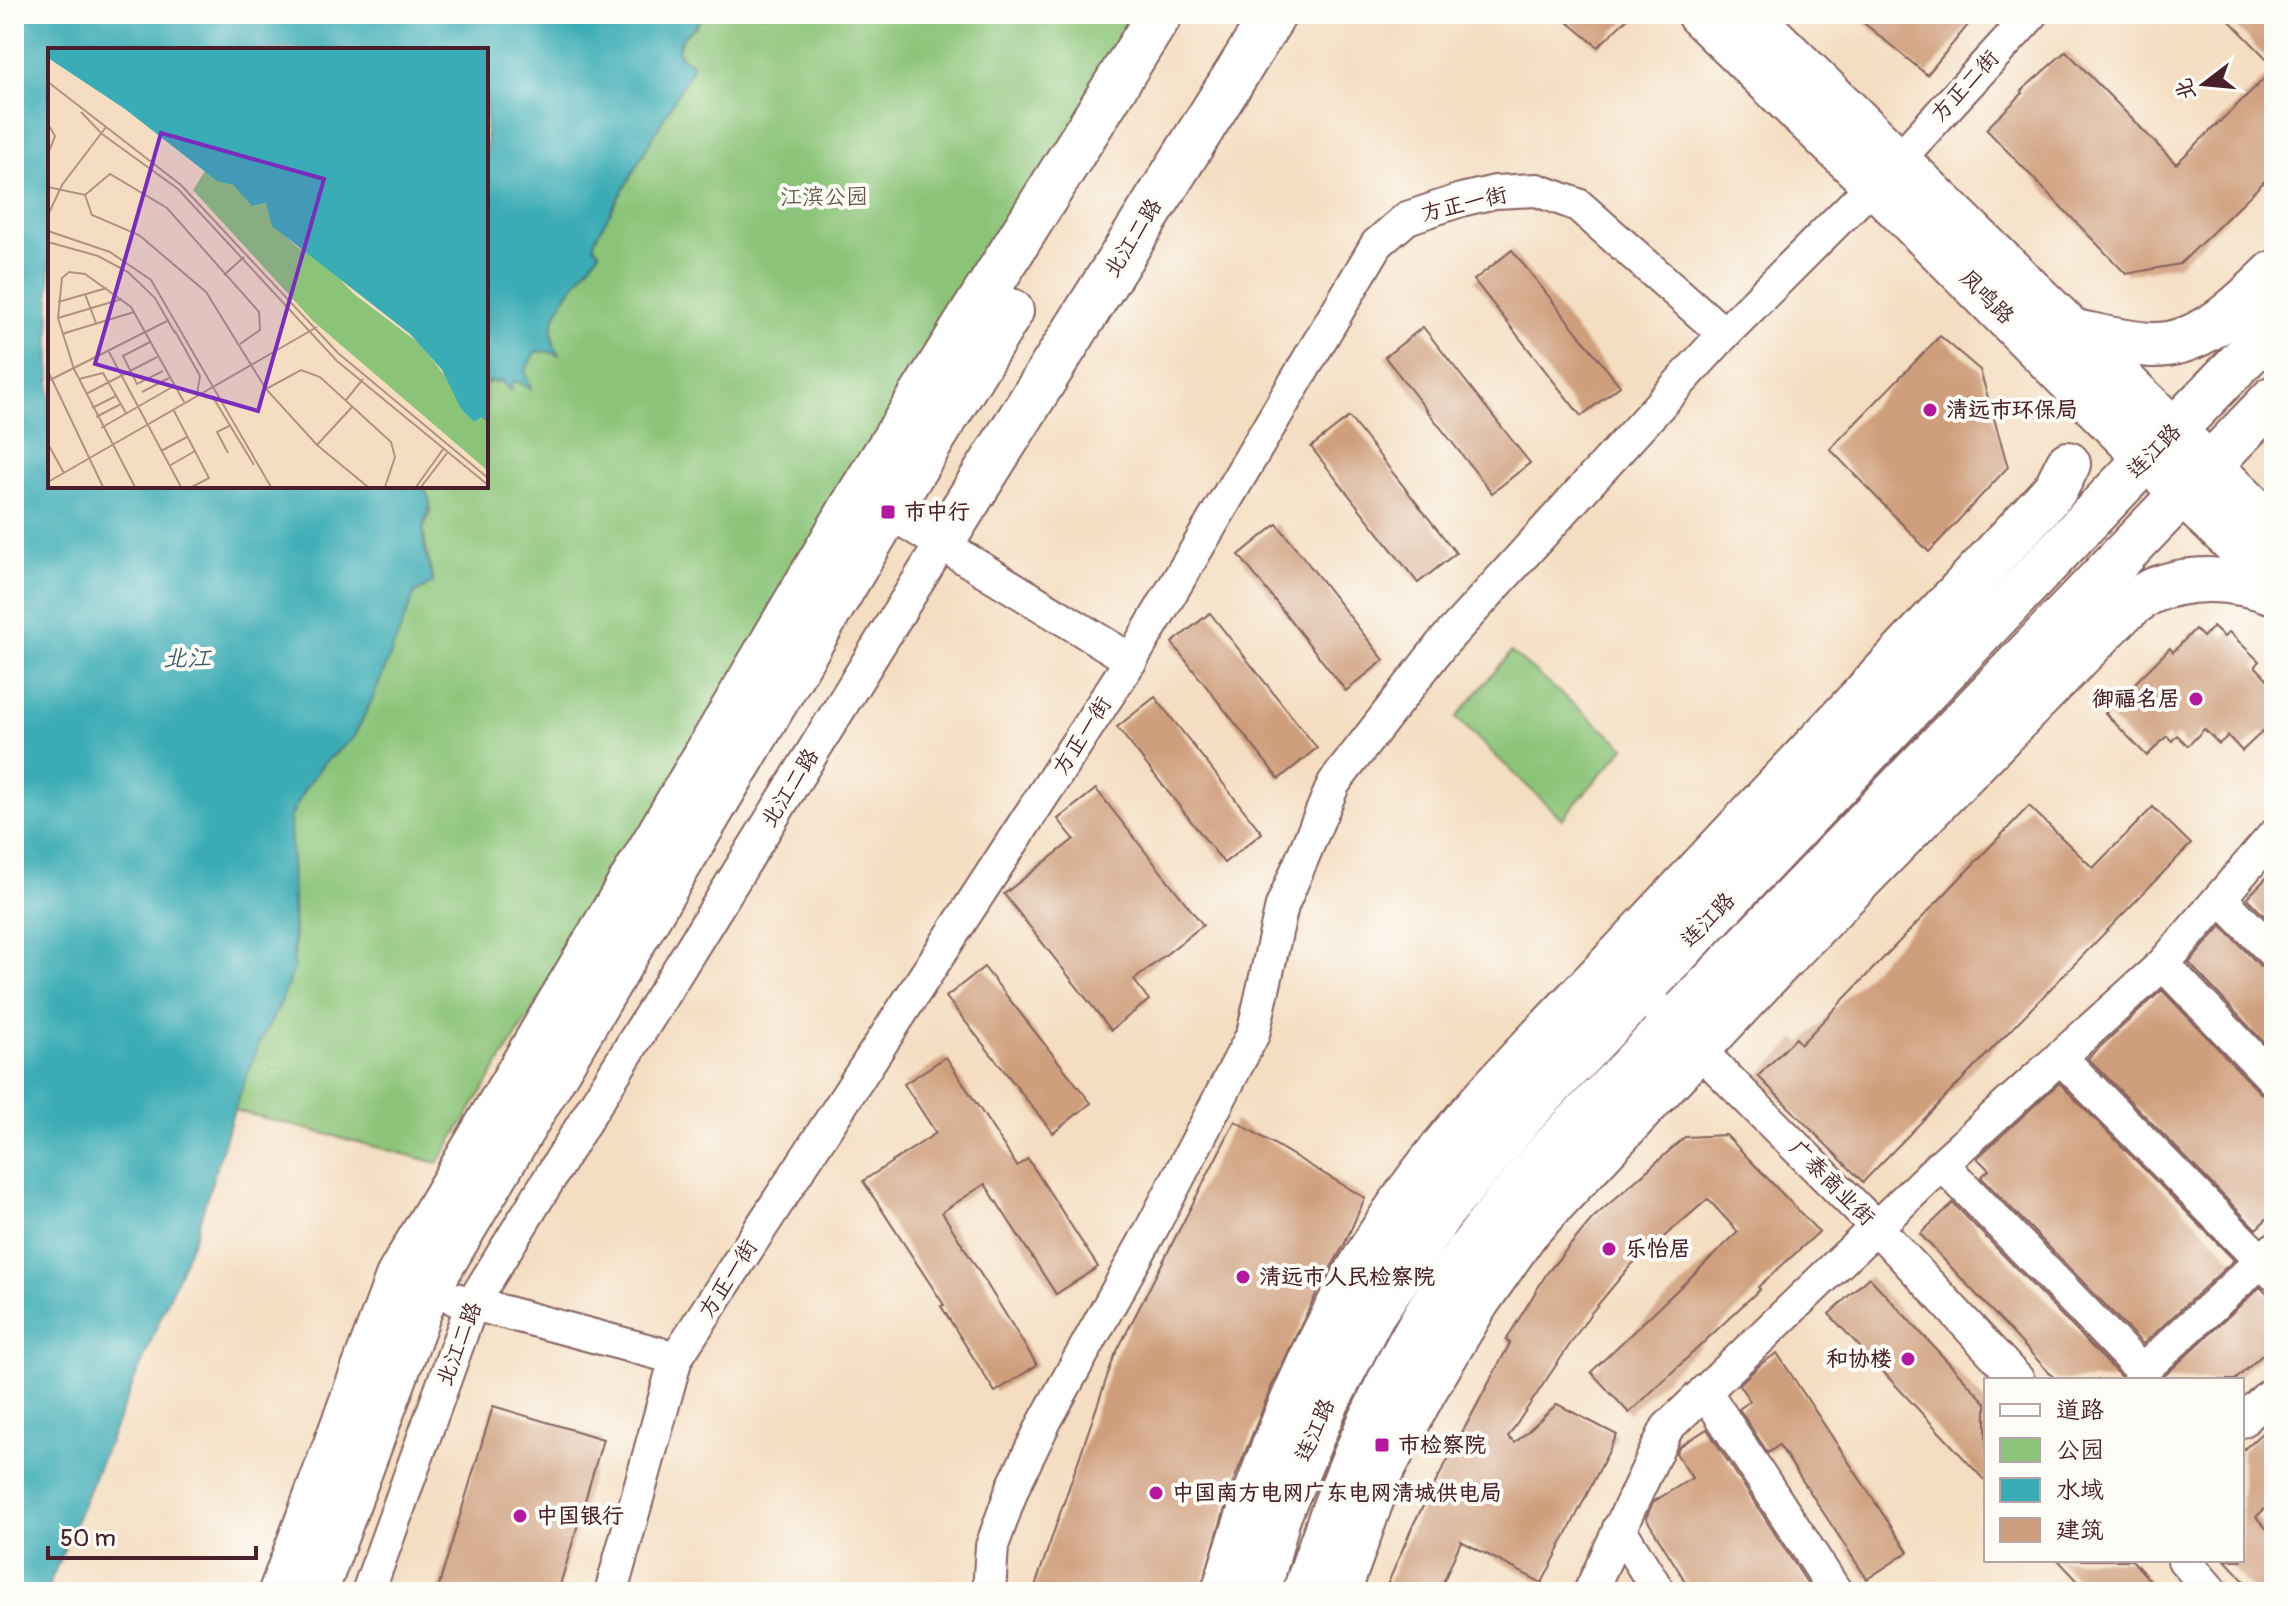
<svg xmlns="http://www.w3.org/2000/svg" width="2288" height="1606" viewBox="0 0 2288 1606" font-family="Pangolin,'LXGW WenKai TC',sans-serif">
<rect width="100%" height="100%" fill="#fdfcf7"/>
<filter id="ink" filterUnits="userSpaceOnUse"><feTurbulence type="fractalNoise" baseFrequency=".0125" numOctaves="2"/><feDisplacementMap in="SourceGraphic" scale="16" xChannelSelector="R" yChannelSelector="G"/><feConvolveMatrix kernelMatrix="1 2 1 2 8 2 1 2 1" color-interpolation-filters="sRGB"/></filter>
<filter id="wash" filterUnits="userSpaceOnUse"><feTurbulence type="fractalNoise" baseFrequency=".006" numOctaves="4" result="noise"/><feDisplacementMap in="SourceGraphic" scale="32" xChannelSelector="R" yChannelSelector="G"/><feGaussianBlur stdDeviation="1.8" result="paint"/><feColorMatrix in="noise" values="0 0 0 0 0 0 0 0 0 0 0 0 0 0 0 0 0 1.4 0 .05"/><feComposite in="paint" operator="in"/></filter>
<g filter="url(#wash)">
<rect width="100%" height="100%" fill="#f4ddc0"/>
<g fill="#8bc478" stroke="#6a7252" stroke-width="2">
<path d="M 694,14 L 1147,14 L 438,1163 L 234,1110 L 259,1043 L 280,1004 L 289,981 L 295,954 L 290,818 L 305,788 L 323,764 L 353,738 L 373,698 L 415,593 L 433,583 L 423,531 L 431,510 L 424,489 L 414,486 L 486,486 L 486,385 L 490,381 L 500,379 L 508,389 L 515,380 L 530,387 L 525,371 L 535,352 L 545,351 L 558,354 C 537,316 579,283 598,254 L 599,251 L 594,246 L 595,239 L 692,68 L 683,60 L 678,50 L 683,36 L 698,25 L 698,19 Z"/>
<polygon points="1511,652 1625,747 1562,819 1456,718"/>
</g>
<path fill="#3aacb5" stroke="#426670" stroke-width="2" d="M 14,14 L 694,14 L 699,22 C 691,34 675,36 679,55 L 691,63 L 692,68 L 595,239 L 594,246 L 599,251 L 598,254 C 579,282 535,319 559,355 L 545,351 L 535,352 L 525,371 L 531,389 L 515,381 L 512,383 L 511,391 L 500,380 L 496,383 L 490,381 L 486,385 L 486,50 L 50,50 L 50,486 L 414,486 L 424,488 C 437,510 425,511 423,531 C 422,547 430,567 433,583 L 415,593 L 373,698 L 353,738 L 323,764 L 305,788 L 290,818 L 294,968 L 280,1004 L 259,1043 L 234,1110 L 196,1233 L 46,1592 L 14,1592 Z"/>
<g id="blocks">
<g fill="#cf9e7c">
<polygon points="1558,14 1632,14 1598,47"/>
<polygon points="1853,14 1977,14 1927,75"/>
<polygon points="2223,14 2274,14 2274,66"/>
<polygon points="2066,51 2176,164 2274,69 2274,172 2180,264 2126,274 1986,129 2023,93 2021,91"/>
<polygon points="1512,250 1620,386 1581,416 1474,280"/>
<polygon points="1423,327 1530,463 1492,493 1385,357"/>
<polygon points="1940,336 1980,370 2008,467 1929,552 1830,449"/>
<polygon points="1349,417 1456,553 1418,583 1311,447"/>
<polygon points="1277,524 1384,660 1346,691 1239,555"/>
<polygon points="1210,613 1317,748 1279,779 1172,643"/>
<polygon points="2213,627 2224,637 2229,632 2259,661 2255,666 2274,686 2274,742 2263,731 2242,751 2228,736 2219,744 2204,729 2188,746 2177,735 2172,741 2167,736 2147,756 2105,713 2170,648 2173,652 2195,629 2203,637"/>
<polygon points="1155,697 1262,833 1224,863 1117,727"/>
<polygon points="1096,789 1203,925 1134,980 1149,1000 1111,1030 1004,894 1074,839 1058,819"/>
<polygon points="2029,806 2093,868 2153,807 2191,844 1863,1182 1758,1076 1796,1038 1801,1044"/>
<polygon points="2274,870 2274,926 2247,898"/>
<polygon points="2221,926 2260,966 2274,971 2274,1053 2189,963"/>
<polygon points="984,967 1091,1103 1053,1133 946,997"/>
<polygon points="2162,990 2260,1093 2274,1098 2274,1212 2256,1229 2088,1058"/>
<polygon points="946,1057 1017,1166 1028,1159 1098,1267 1056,1294 985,1184 942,1212 1037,1365 995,1392 941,1306 944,1305 863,1181 936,1133 904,1084"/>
<polygon points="2059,1083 2234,1260 2143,1344 1981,1177 1989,1170 1977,1158"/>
<polygon points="1235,1121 1365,1198 1344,1245 1317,1292 1271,1388 1232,1485 1200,1592 1033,1592 1114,1357"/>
<polygon points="1726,1135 1819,1232 1758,1287 1760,1289 1629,1413 1591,1372 1738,1232 1708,1199 1630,1266 1591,1313 1508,1437 1515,1443 1557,1404 1617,1435 1542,1583 1461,1541 1439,1592 1384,1592 1414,1523 1510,1343 1506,1340 1547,1273 1592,1219 1685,1137"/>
<polygon points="1953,1203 2124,1380 2056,1380 1920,1234"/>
<polygon points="1869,1277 1986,1403 1986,1482 1829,1314"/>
<polygon points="2260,1287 2274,1301 2274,1344 2235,1380 2160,1380"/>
<polygon points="1777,1353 1908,1552 1867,1579 1779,1445 1768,1453 1739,1409 1750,1401 1739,1385 1761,1364"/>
<polygon points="493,1406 603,1439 558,1592 437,1592"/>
<polygon points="2274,1422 2274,1500 2256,1517 2274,1537 2274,1592 2254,1592 2225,1560 2242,1560 2242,1451"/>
<polygon points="1707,1429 1813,1592 1692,1592 1646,1518 1653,1502 1692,1478 1676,1453 1679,1447"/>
<polygon points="2058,1560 2132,1560 2160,1592 2088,1592"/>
</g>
</g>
</g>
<g filter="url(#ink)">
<use href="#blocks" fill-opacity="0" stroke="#86625f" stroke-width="2"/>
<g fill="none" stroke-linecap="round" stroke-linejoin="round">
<g stroke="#86625f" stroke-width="36">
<g id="street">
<polyline points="871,501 1131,660"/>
<polyline points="2220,898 2274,953"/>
<polyline points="2163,964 2274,1080"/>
<polyline points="1640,991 1876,1227 2018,1380"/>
<polyline points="2060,1057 2274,1274"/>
<polyline points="1942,1164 2142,1371 2274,1249"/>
<polyline points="455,1299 676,1358"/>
<polyline points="1705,1391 1836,1592"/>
<polyline points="2242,1421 2274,1391"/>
<polyline points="1619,1528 1659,1592"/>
<polyline points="2184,1560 2212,1592"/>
<polyline points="368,1592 472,1304 941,544"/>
<polyline points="611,1592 676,1358 1131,660 1377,244 1407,218 1461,200 1495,192 1537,190 1578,205 1724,334"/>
<polyline points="989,1592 992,1546 1013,1487 1045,1421 1151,1230 1253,1034 1282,906 1334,783 1441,645 1724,334 1899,159 2032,14"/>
<polyline points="1590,1592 1667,1428 1942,1164 2163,964 2274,835"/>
</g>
</g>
<g stroke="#86625f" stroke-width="48">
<g id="secondary">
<polyline points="1699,14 1874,184 2183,494 2274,580"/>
<polyline points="1748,14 2274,529"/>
<path d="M 2071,331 C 2097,336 2125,344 2152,345 C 2202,346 2241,305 2274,273"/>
<polyline points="941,544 1274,14"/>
<path d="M 1760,966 L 1787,954 L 2122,612 C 2130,606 2139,598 2148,593 C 2188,574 2234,578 2274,592"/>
<polyline points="281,1592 399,1275 860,494 1160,14"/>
<polyline points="315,1592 427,1290 888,512 1011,311"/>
<path d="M 1224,1592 C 1263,1460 1316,1330 1393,1215 C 1461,1113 1551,1029 1634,940 C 1770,795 1905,651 2040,506 L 2056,488 L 2068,464"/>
<polyline points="1338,1592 1382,1470 1424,1391 1477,1302 1526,1232 1787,954"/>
</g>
</g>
<g stroke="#86625f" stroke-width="48">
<g id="primary">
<polyline points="2174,430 2274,327"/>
<polyline points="1258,1592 1278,1517 1325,1406 1372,1315 1440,1214 1522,1116 2147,458"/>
<path d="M 1305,1592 C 1340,1485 1383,1380 1444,1286 C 1476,1238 1514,1194 1550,1151 L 2274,398"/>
</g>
</g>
<use href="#street" stroke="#fff" stroke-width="32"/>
<use href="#secondary" stroke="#fff" stroke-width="44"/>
<use href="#primary" stroke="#fff" stroke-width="44"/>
</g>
</g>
<g fill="#b5179e" stroke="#fdfcf7" stroke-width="3">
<circle cx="1930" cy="410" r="8"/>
<rect x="880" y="504" width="16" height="16" rx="4"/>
<circle cx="2196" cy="699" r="8"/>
<circle cx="1609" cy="1249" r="8"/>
<circle cx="1243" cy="1277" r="8"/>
<circle cx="1908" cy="1359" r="8"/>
<rect x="1374" y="1437" width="16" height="16" rx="4"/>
<circle cx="1156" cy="1493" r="8"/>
<circle cx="520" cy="1516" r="8"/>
</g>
<g text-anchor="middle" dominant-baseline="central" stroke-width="8" stroke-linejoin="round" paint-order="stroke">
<g font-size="22" fill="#4a1f2b" stroke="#fdfcf7">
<text transform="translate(1965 86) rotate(-47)">方正二街</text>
<text transform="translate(1464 204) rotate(-13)">方正一街</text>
<text transform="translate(1133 238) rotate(-58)">北江二路</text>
<text transform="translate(1987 297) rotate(45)">凤鸣路</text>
<text transform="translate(2154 451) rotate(-46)">连江路</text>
<text transform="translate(1082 736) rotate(-57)">方正一街</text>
<text transform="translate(790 788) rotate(-58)">北江二路</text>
<text transform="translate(1708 920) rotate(-46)">连江路</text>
<text transform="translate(1832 1183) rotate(45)">广泰商业街</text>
<text transform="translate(728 1279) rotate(-57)">方正一街</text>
<text transform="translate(459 1344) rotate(-69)">北江二路</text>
<text transform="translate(1315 1430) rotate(-66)">连江路</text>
</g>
<g font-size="22" fill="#615946" stroke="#fdfcf7">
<text x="824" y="197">江滨公园</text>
</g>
<g font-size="22" font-weight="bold" fill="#4a1f2b" stroke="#fdfcf7" text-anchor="start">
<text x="1946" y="410">清远市环保局</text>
<text x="904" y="512">市中行</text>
<text x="2180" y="699" text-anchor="end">御福名居</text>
<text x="1625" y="1249">乐怡居</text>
<text x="1259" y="1277">清远市人民检察院</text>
<text x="1892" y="1359" text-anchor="end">和协楼</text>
<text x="1398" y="1445">市检察院</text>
<text x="1172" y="1493">中国南方电网广东电网清城供电局</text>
<text x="536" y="1516">中国银行</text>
</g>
<g font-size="24" font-style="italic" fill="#435e69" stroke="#fdfcf7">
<text x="187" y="658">北江</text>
</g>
</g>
<g transform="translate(48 48)">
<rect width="440" height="440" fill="#f4ddc0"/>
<path d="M 157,123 L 185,137 L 205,158 L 218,155 L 225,177 L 249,199 L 276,215 L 306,246 L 372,296 L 404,337 L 413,361 L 426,374 L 433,368 L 440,375 L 440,423 L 265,273 L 145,142 Z" fill="#8bc478"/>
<path d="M 0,1 L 440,1 L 440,375 L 433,369 L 426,374 L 413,361 L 394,322 L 362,286 L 224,178 L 218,155 L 204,158 L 185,137 L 169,133 L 77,61 L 0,10 Z" fill="#3aacb5"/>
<path fill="none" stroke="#b09184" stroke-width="2" d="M 0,34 L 133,137 L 290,305 L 440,430M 33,64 L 54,86 L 130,141 L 289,313 L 440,437M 0,76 L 7,88 L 0,106M 0,139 L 37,147 L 62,126 L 119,160 L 211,264 L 212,282 L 192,296M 37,147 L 44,167 L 91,187 L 158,244 L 218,341 L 269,397 L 320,439M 0,167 L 14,137 L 58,79M 0,183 L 62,204 L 103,232 L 223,439M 0,194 L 50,208 L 80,224 L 107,250 L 127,285M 176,227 L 196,209M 37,246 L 48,275M 10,254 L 59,240M 10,270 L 74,251M 127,283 L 152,328 L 149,346M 14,286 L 86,264M 102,294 L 75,308 L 89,336 L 115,323M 61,304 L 133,439M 0,323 L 55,439M 31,331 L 55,325 L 78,365M 2,332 L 121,272M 218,341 L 253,322 L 272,329 L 343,394 L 347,409 L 337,439M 94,344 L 121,330M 38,346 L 109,309M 166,351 L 206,417M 298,352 L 315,331M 44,360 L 68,348M 125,361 L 161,430 L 144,439M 48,369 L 73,356M 53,380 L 126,338M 0,396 L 16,425M 269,397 L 305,358M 113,403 L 139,389M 180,405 L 169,384 L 181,378M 121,418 L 147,403M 0,434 L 269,279M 87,439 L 26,321 L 10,270 L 14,230 L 21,224 L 37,226 L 83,259 L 136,354M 368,439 L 396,400M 373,439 L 399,405"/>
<path fill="#7b2cbf" fill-opacity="0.15" stroke="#7b2cbf" stroke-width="4" d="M 113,85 L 276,131 L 210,363 L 47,316 Z"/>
<rect width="440" height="440" fill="none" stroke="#4a1f2b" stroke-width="4"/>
</g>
<rect width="2288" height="1606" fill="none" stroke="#fdfcf7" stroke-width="48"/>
<rect x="1984" y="1378" width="260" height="184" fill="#fdfcf7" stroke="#b5a4a5" stroke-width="2"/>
<rect x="2000" y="1404" width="40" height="12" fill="#ffffff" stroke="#b5a4a5" stroke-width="2"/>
<text x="2056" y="1418" font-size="24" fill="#4a1f2b">道路</text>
<rect x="2000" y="1438" width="40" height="24" fill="#8bc478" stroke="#b5a4a5" stroke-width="2"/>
<text x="2056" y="1458" font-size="24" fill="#4a1f2b">公园</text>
<rect x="2000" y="1478" width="40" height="24" fill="#3aacb5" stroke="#b5a4a5" stroke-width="2"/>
<text x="2056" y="1498" font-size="24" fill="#4a1f2b">水域</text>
<rect x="2000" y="1518" width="40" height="24" fill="#cf9e7c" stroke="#b5a4a5" stroke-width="2"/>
<text x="2056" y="1538" font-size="24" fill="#4a1f2b">建筑</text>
<g transform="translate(2204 84) rotate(254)" stroke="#fdfcf7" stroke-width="6" paint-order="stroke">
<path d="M0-6L14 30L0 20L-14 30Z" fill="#4a1f2b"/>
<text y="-12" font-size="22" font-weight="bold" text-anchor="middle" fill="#4a1f2b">北</text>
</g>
<path d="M48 1546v12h208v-12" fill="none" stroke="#4a1f2b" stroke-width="4"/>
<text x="60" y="1546" font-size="24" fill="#4a1f2b" stroke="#fdfcf7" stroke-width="6" paint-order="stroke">50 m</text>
</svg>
